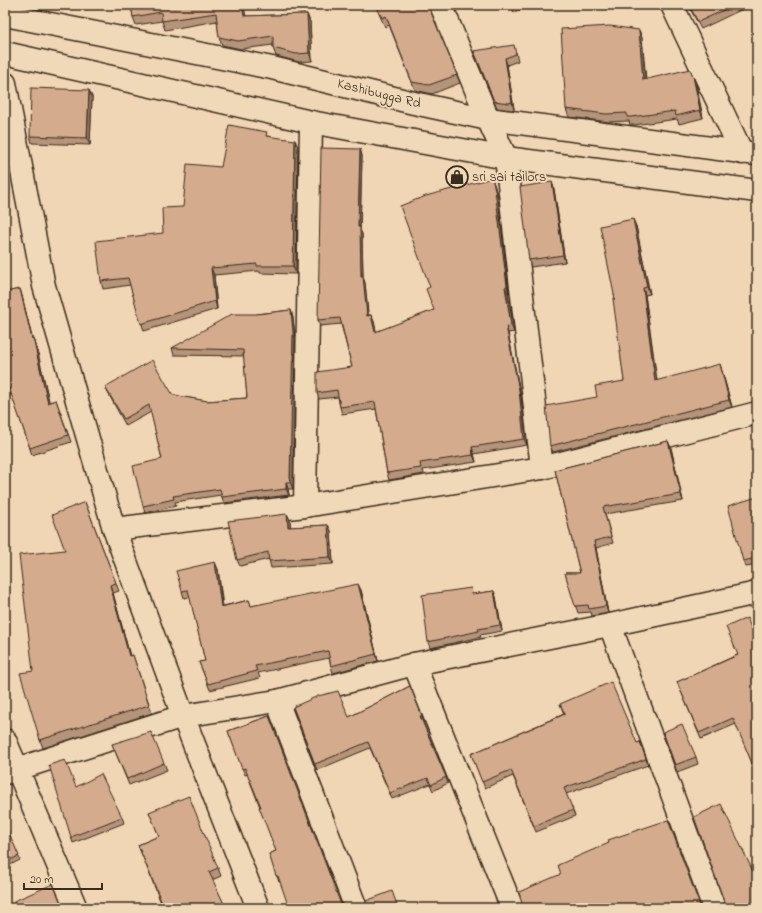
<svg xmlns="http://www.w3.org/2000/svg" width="762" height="913" viewBox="0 0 762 913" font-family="'Indie Flower',sans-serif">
<rect width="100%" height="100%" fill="#f0d6b4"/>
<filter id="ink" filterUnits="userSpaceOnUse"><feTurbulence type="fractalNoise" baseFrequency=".025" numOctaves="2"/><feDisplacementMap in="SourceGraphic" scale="8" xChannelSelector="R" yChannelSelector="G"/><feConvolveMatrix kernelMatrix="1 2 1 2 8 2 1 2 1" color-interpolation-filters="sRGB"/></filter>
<g filter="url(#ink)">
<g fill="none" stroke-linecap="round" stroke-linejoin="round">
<g stroke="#3b2a1e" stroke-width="25">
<g id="street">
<polyline points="441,5 488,119 506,158 542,468"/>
<polyline points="672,5 742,153"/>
<polyline points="5,83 44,286 114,529 183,716 258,908"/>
<polyline points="305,506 311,122"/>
<polyline points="114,529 305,506 542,468 757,413"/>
<polyline points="610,625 714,908"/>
<polyline points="414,664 512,908"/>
<polyline points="277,701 356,908"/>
<polyline points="5,740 76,908"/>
<polyline points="5,773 183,716 277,701 414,664 610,625 757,593"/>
</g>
</g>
<g stroke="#3b2a1e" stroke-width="25">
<g id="secondary">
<polyline points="5,15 272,68 414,103 488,119 757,154"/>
<polyline points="5,53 311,122 506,158 757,191"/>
</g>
</g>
<use href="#street" stroke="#efd9b8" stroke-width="22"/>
<use href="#secondary" stroke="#efd9b8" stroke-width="22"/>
</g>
<g fill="#b69479" stroke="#3b2a1e">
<polygon points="131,5 244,5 245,16 307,14 310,22 312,61 299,62 276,56 273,48 273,45 241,49 222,45 219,37 217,21 165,30 162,21 136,25 133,17"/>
<polygon points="375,5 428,5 460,83 432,94 415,90 389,25 385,27"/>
<polygon points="511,5 533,5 514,13"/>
<polygon points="688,5 751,5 701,29"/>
<polygon points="639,30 642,38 646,80 696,84 703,118 679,124 677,119 634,125 630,125 629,121 609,122 569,117 566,109"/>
<polygon points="474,51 516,52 518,61 507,65 514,109 512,110 497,108"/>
<polygon points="89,90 92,97 90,145 32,143 30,136"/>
<polygon points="268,136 298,147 296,274 260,273 259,271 214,275 217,309 144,331 130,285 103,289 101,281 163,233 183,207 221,167"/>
<polygon points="360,149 362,156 360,230 362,234 363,277 365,283 368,315 371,315 376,332 434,310 430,287 494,184 498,197 509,293 508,293 514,332 508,333 521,397 527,445 474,454 476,462 423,470 424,474 389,480 387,473 376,409 342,414 340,407 338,397 319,399 317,393 352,367 341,324 320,326 318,320"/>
<polygon points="552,182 554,189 565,262 531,267 529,260"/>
<polygon points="636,226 650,294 645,295 657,381 722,371 732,407 553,452 550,446 597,397 624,381 615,299"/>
<polygon points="5,279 6,292 20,289 22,296 32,339 36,345 49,402 56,400 71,442 32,455 12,395 5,395"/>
<polygon points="291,310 293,317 295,339 293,489 288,489 289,495 224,503 221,495 175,502 176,506 145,513 143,506 162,459 151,412 126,426 108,393 105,387 173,395 207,401 247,398 244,356 174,355 172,348 257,314"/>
<polygon points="668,441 671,448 683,501 605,514 613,543 596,548 608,613 592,616 591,612 578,613 565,573 580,573 555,470"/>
<polygon points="757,497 757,565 746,567 743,561"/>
<polygon points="85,502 119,591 113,593 130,656 133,655 152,713 43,748 40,740 33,671 65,550"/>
<polygon points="287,514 290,520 290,527 328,525 331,531 333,564 271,568 269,559 240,566 237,560"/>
<polygon points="218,569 223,606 249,600 251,606 361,590 378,661 333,673 331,666 329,658 258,673 260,678 210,690 199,662 205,661 190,597 184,598 182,591"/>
<polygon points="494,591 496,597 502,631 480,635 481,637 430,648 428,642 473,594"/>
<polygon points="757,642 757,775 736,724 701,739 677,682 737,655"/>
<polygon points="5,676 7,686 5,687"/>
<polygon points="410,686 424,722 423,722 448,783 433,791 430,784 392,799 370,748 317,770 293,707 349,717"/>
<polygon points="560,704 637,743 640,742 648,765 566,794 575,816 536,832 513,776 485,788 471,754 564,714"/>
<polygon points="269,716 280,882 279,882 269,854 276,851 260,807 247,774 245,775 228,731"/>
<polygon points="663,732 696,757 698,764 677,772"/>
<polygon points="112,744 164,763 167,770 129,785"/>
<polygon points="76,787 122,817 124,823 73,843 71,837"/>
<polygon points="149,812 218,868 221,876 212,880 226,908 163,908 138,845 159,836"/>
<polygon points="5,824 20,860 6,867 7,869 5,869"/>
</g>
<g fill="#947863" stroke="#3b2a1e">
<polygon points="242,5 244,5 247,24 244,16"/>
<polygon points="307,14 310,22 312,61 309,53"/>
<polygon points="639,30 642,38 646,89 643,80"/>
<polygon points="505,58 507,65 514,109 512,102"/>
<polygon points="693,76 696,84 703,118 700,110"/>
<polygon points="89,90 92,97 90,145 87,138"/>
<polygon points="295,140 298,147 296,274 293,266"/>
<polygon points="360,149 362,156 360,230 362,234 363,277 365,283 369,322 367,316 361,276 358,227"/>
<polygon points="492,178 498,197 509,293 507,286"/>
<polygon points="552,182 554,189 565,262 563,255"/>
<polygon points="633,219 636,226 650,294 647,287"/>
<polygon points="211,268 214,275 217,309 215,301"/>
<polygon points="5,279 7,299 5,295"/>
<polygon points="505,287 508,293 514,332 511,325"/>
<polygon points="643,288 645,295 658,388 655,381"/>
<polygon points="20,289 22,296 34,345 32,339"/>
<polygon points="291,310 293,317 295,339 293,489 290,482"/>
<polygon points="371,315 374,321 378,339 375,332"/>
<polygon points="506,326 508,333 521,397 527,445 524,439"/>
<polygon points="33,338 36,345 51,409 48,403"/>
<polygon points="720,364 722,371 732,407 729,400"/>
<polygon points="668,441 671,448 683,501 681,494"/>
<polygon points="472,447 474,454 476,462 473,455"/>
<polygon points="286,482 288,489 289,495 286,489"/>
<polygon points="287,514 290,520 291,533 288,527"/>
<polygon points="328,525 331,531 333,564 330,557"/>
<polygon points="594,541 596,548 608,613 606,606"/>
<polygon points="215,562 218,569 223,613 221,607"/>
<polygon points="358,584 361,590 378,661 376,654"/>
<polygon points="110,585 113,593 132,664 129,656"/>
<polygon points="494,591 496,597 502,631 500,625"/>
</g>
<g fill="#d4ac8d" stroke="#3b2a1e">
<polygon points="131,5 242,5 244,16 307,14 309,53 296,54 273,48 273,36 238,41 219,37 216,13 162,21 161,12 133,17"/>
<polygon points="376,5 428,5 457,75 429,85 412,82 386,16 382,18"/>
<polygon points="689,5 735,5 698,22"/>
<polygon points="610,26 639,30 643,80 690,69 693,76 700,110 676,116 675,111 631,117 627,117 627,113 606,114 566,109 561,29"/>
<polygon points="514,45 516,54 505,58 512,102 509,103 494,101 474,51"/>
<polygon points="31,88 89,90 87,138 30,136"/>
<polygon points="229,125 267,132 266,136 295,140 293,266 257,266 257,264 211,268 215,301 141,324 128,278 101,281 96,241 163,233 162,208 183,207 187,164 221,167"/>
<polygon points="321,148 360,149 358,227 360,227 361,276 363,276 367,316 371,315 375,332 434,310 426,289 430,287 400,206 426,196 492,178 495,190 507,286 505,287 511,325 506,326 519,390 524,439 472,447 473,455 420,463 421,468 387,473 375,402 340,407 337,390 317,393 317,372 352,367 340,318 318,320"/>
<polygon points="552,182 563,255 529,260 520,187"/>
<polygon points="633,219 647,287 643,288 655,381 720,364 729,400 550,446 546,406 597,397 595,386 624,381 613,299 615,299 600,226"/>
<polygon points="20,289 32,339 33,338 48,403 56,400 68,435 30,448 9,388 5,388 5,292"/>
<polygon points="291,310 293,332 290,482 286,482 286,489 222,497 220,489 173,496 174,499 143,506 133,466 162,459 149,405 124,419 105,387 152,360 173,395 207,401 247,398 243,350 172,348 232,314 257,314"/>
<polygon points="668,441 681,494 603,507 611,537 594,541 606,606 589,609 588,605 575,606 565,573 580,573 555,470"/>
<polygon points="757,497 757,558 743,561 728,506"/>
<polygon points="85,502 116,583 110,585 129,656 133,655 149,705 40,740 20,673 33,671 19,555 65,550 52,515"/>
<polygon points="287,514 288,527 328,525 330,557 269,561 268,552 237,560 228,521"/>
<polygon points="215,562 221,607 249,600 251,606 358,584 376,654 331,666 328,651 255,666 257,671 208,684 199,662 205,661 188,590 182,591 176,571"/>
<polygon points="471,588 472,594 494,591 500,625 478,629 479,631 428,642 422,595"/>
<polygon points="747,618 757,642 757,775 733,718 699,733 677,682 738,655 726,627"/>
<polygon points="611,682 637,743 640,742 646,759 564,788 573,810 534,826 511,770 482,782 471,754 565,714 560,704"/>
<polygon points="410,686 422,716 420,716 446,777 431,785 428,778 390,793 368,742 315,764 293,707 318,696 338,691 349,717"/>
<polygon points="269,716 342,907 343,908 289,908 278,876 276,876 269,854 276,851 259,807 261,807 245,768 242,769 228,731"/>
<polygon points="682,724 696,757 675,765 663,732"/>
<polygon points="151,732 164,763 127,779 112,744"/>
<polygon points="65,760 76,787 101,774 122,817 71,837 49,765"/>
<polygon points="189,796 218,868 209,872 226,908 164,908 138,845 159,836 149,812"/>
<polygon points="721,804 757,880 757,908 722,908 724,904 723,898 694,817"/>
<polygon points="668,820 700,906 701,908 520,908 522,904 519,892 561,874 558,865 609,843 608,840"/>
<polygon points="5,824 19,856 5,862"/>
<polygon points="53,884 63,908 17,908 14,901"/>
<polygon points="392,891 398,908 364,908 366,904 366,901"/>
<polygon points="497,905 500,908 488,908"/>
</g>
</g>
<defs>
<g id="shop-ring" transform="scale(1.15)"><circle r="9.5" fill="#efd9b8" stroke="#3b2a1e" stroke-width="1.5"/><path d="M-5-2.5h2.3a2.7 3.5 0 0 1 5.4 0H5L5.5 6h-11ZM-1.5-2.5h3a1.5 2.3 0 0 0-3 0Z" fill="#3b2a1e"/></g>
</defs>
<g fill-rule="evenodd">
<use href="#shop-ring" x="457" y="177"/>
</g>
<g text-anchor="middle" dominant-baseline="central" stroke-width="4" stroke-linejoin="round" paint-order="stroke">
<g font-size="14" fill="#3b2a1e" stroke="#efd9b8">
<text transform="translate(379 94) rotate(14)">Kashibugga Rd</text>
</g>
<g font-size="14" fill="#3b2a1e" stroke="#efd9b8" text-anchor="start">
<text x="472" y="177">sri sai tailors</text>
</g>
</g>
<rect width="762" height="913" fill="none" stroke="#efd9b8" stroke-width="20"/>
<rect x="10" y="10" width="742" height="893" fill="none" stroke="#3b2a1e" stroke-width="1.5" filter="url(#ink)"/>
<path d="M24 883v6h78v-6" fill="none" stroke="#3b2a1e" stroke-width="2"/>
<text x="30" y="883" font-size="12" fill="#3b2a1e" stroke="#efd9b8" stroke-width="3" paint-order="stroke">20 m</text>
</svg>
